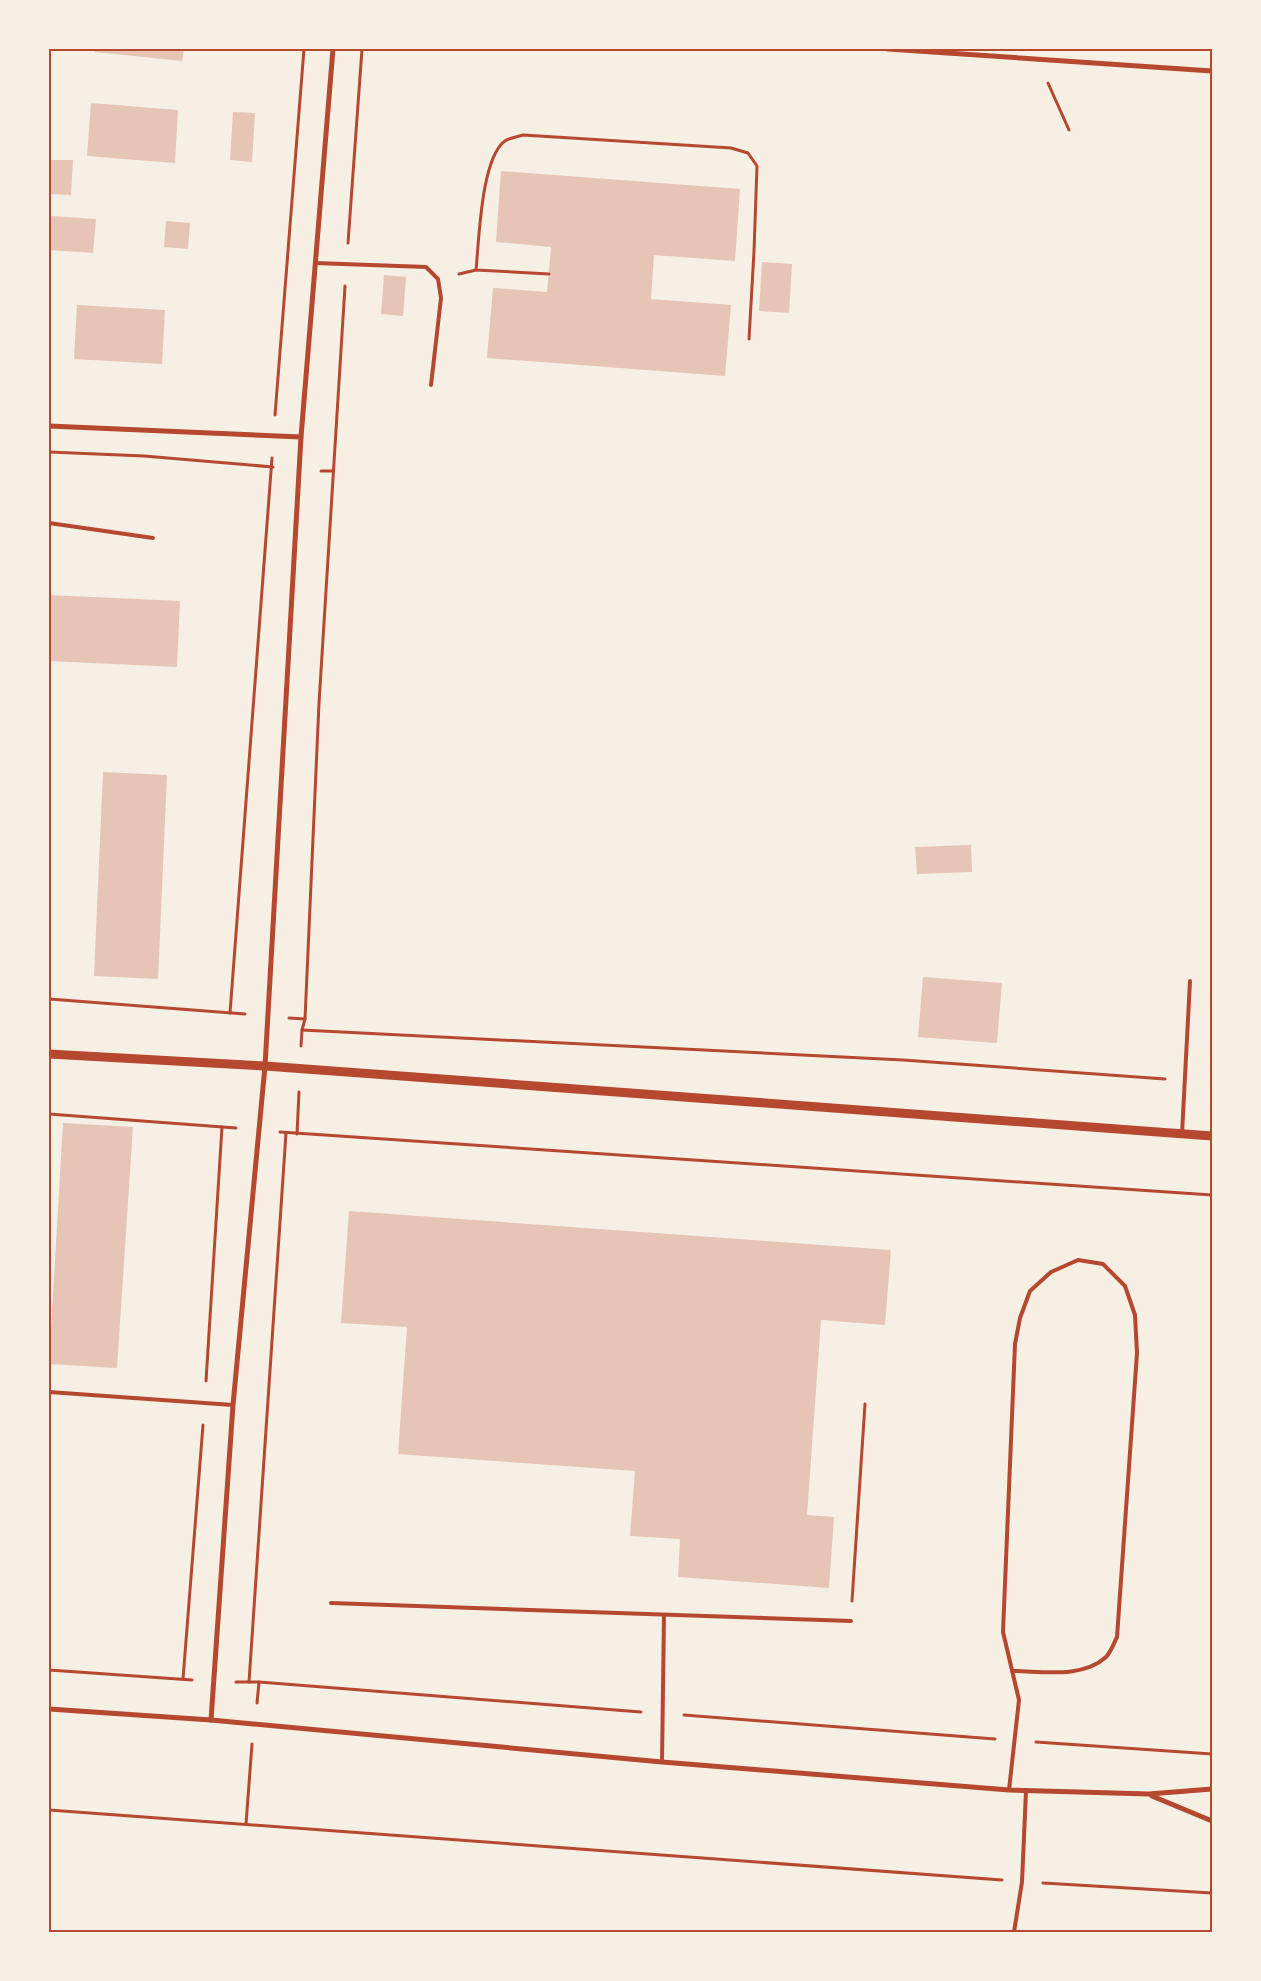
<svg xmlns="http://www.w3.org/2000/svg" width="1261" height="1981" viewBox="0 0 1261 1981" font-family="'Fira Sans',sans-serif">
<rect width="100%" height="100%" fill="#f6efe4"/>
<g fill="#e6c5b7">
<polygon points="95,49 184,49 182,61 95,52"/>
<polygon points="91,103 178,110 175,163 87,156"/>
<polygon points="233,112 255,113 252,162 230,160"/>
<polygon points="51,160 73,160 71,195 49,194"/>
<polygon points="501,171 740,189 735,261 654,255 651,299 731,305 725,376 487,358 493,288 547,292 551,247 496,242"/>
<polygon points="51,216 96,219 93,253 49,250"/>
<polygon points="166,221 190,223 188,249 164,247"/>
<polygon points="762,262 792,264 789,313 759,311"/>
<polygon points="384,275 406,277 403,316 381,314"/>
<polygon points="77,305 165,310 162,364 74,359"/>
<polygon points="49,595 180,601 177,667 49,661"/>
<polygon points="103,772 167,775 158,979 94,976"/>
<polygon points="971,845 972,872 917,874 915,847"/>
<polygon points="923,977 1002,983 997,1043 918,1037"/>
<polygon points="63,1123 133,1127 117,1368 49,1364"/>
<polygon points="349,1211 891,1250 885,1325 821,1320 807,1515 834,1517 829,1588 678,1577 680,1539 630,1536 635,1471 398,1454 407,1327 341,1323"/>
</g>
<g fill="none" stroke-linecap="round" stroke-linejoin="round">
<g stroke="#b5482f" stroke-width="3">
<polyline points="1048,83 1069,130"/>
<polyline points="348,243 362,49"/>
<polyline points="459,274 476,270"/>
<path d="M 549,274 L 476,270 C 479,241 481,158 505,141 C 509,138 517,137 523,135 L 731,148 L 748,153 L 757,166 L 754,251 L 749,339"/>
<polyline points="275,415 304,49"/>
<polyline points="49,452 144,456 273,467"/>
<polyline points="321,471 333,471"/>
<polyline points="49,999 245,1014"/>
<polyline points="230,1013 272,458"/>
<polyline points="289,1018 305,1019"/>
<polyline points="302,1030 903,1060 1165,1079"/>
<polyline points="301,1046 302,1030 305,1019 319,703 345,286"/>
<polyline points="49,1114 236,1128"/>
<polyline points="280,1132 1212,1195"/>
<polyline points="297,1134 299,1092"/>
<polyline points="206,1381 222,1127"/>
<polyline points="852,1601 865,1404"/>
<polyline points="49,1670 192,1680"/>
<polyline points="183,1679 203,1425"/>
<polyline points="236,1682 259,1682 641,1712"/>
<polyline points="249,1682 286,1133"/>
<polyline points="257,1703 259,1682"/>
<polyline points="684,1715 995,1739"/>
<polyline points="1036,1742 1212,1754"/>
<polyline points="49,1810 1002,1880"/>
<polyline points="246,1824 252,1744"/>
<polyline points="1043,1883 1212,1893"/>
</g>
<g stroke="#b5482f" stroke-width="4">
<polyline points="315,263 426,267 438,279 441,298 431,385"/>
<polyline points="49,523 153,538"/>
<polyline points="1182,1134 1190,981"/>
<polyline points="49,1392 233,1405"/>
<polyline points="331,1603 851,1621"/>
<polyline points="662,1762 664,1615"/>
<path d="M 1009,1790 L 1019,1700 L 1003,1632 L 1015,1344 L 1020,1318 L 1030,1291 L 1051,1272 L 1078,1260 L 1103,1264 L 1125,1286 L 1135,1315 L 1137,1353 L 1117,1637 C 1114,1643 1111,1652 1106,1657 C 1082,1679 1041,1671 1012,1671"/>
<polyline points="1014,1932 1022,1882 1026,1791"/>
</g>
<g stroke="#b5482f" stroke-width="5">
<polyline points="888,49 1212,71"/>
<polyline points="49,426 301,437"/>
<polyline points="49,1709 211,1720 662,1762 1009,1790 1149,1794 1212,1789"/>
<polyline points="211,1720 233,1405 265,1066 301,437 333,49"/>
<polyline points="1152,1796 1212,1821"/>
</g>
<polyline stroke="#b5482f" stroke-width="9" points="49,1054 265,1066 1212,1136"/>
</g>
<rect width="1261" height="1981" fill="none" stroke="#f6efe4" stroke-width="100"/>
<rect x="50" y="50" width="1161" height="1881" fill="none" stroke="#b5482f" stroke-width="2"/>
</svg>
